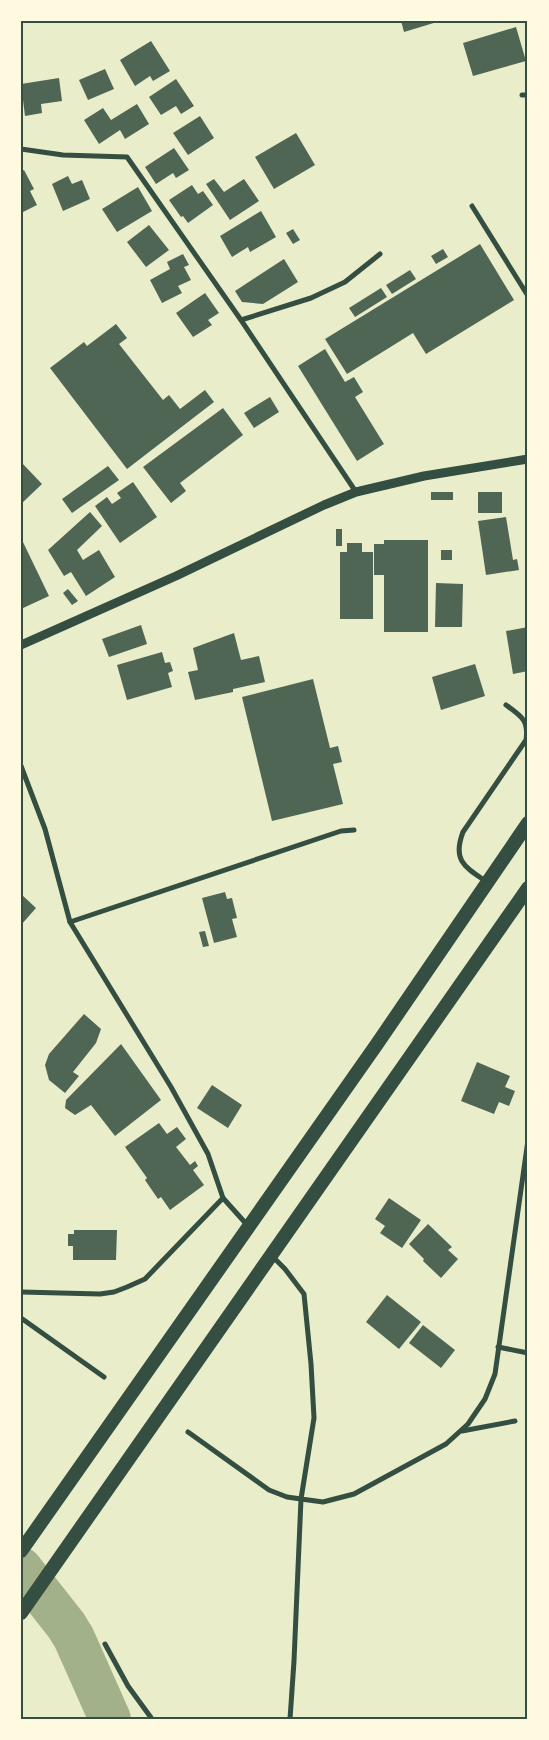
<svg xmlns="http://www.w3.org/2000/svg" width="549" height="1740" viewBox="0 0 549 1740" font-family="'Archivo Narrow',sans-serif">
<rect width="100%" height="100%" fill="#e9edc9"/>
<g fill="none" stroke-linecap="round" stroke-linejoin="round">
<polyline stroke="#a3b18a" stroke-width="42" points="21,1568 66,1625 74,1638 110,1719"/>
</g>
<g fill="#4f6655">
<polygon points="401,21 437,21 437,22 404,32"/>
<polygon points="516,27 526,61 473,76 463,43"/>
<polygon points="151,41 170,71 153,81 150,76 135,86 120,60"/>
<polygon points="105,69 114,89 88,100 79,80"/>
<polygon points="59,78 62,101 41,104 42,113 25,116 21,84"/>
<polygon points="176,79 194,106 181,114 176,106 161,115 149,97"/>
<polygon points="137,104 149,124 125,139 120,130 99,144 84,120 103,108 111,120"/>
<polygon points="200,116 214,138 188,155 173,133"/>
<polygon points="296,133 315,165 274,189 255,157"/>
<polygon points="174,148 189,170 176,178 173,173 156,184 145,167"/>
<polygon points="24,170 34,189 30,191 37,205 21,213 21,171"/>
<polygon points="68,176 72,184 82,180 90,199 63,211 52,184"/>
<polygon points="214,179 224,192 244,179 259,201 230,220 206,184"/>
<polygon points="192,185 198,194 203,191 213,205 188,223 183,216 181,217 169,200"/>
<polygon points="138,187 152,211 117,232 102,209"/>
<polygon points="261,211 276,237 250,252 248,247 232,257 220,236"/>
<polygon points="149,225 169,250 146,267 127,242"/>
<polygon points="293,229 300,240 293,244 286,233"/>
<polygon points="480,244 514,300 426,354 413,333 347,374 325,339"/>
<polygon points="443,249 448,257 436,264 431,256"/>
<polygon points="183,254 189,265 184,267 191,280 178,286 182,293 162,303 150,280 170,269 167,262"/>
<polygon points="284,259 298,282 263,304 242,302 235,291"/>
<polygon points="410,270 416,279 392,294 386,285"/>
<polygon points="381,288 387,297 355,317 349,308"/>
<polygon points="205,293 219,313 208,320 212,325 193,337 176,313"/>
<polygon points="116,324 127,338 119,344 163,400 169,395 180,409 205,390 214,402 127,469 50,368 84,342 87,346"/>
<polygon points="325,349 345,382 354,377 363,392 355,397 384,444 357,461 298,366"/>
<polygon points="270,397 279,412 254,428 244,413"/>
<polygon points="223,408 243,435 180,483 186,491 171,503 143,467"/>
<polygon points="21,462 42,484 21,504"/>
<polygon points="108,466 119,480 72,513 62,499"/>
<polygon points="133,482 157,517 120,543 95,506 107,497 112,504 121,498 117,493"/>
<rect x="431" y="492" width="22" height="8"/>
<rect x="478" y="492" width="24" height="21"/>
<polygon points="90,512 102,526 77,550 83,560 99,550 115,577 86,596 71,572 64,576 48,550"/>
<polygon points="506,517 513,560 517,559 519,570 486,575 478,521"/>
<rect x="336" y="529" width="6" height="17"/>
<polygon points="21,538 49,596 21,609"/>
<polygon points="384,540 428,540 428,632 384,632 384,575 374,575 374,544 384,544"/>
<polygon points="347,543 362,543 362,552 373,552 373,619 340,619 340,552 347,552"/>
<rect x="441" y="550" width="11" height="10"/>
<polygon points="436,583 463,584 462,627 435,627"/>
<polygon points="68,589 78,601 72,605 63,593"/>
<polygon points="141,625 147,644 109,657 102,639"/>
<polygon points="528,627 528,671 513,674 506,631"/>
<polygon points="234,633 241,660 259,656 265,682 233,689 233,692 195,700 188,672 198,670 193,648"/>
<polygon points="162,652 165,663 170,662 173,671 168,673 172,687 127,700 117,665"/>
<polygon points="475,664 485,696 441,710 432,677"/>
<polygon points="313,679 330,748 338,746 342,762 333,764 343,804 272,821 242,697"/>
<polygon points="225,892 227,899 232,898 237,918 232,919 237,937 214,943 202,898"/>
<polygon points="21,894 36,908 21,925"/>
<polygon points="205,931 209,946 203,947 199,932"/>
<polygon points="84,1014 101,1029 96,1043 73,1072 79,1076 65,1093 49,1080 45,1065 49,1054"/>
<polygon points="121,1044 161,1100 115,1136 91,1105 75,1115 65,1108 66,1100"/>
<polygon points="477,1062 510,1076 505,1087 515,1091 509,1106 499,1102 494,1114 461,1101"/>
<polygon points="212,1085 242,1105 228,1128 197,1108"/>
<polygon points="159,1123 167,1134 177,1127 186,1139 176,1147 190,1165 195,1161 198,1166 193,1170 204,1185 170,1210 161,1197 158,1199 145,1180 147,1178 125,1147"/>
<polygon points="389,1198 421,1220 402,1248 380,1233 385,1226 375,1219"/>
<polygon points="428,1224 452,1247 448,1250 458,1259 441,1278 423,1261 424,1259 409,1244"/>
<polygon points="74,1230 117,1230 116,1260 73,1260 73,1246 68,1246 68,1234 74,1234"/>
<polygon points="387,1295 421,1322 399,1349 366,1322"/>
<polygon points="423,1325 455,1350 441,1368 409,1343"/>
</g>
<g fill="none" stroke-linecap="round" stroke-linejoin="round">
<g stroke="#344e41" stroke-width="5">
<polyline points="522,95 528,95"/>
<polyline points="21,149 63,155 127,157 241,320 356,492"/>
<polyline points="472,206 528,296"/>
<polyline points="241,320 311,298 345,282 380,254"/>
<polyline points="21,766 45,829 70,922 171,1087 208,1154 223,1198 249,1227"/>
<path d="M 487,882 C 465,867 452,861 463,832 L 526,740 C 529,720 521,716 506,705"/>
<polyline points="70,922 341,831 354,830"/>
<polyline points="273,1257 285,1269 304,1294 311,1364 314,1418 301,1499 323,1502 354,1494 446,1444 468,1424 485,1399 495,1374 528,1140"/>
<polyline points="21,1292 100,1294 114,1292 127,1287 145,1279 223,1198"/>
<polyline points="21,1318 104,1377"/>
<polyline points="498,1347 528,1353"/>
<polyline points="462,1431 515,1421"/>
<polyline points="188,1432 269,1490 287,1497 301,1499 294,1661 290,1719"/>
<polyline points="105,1644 128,1686 152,1719"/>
</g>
<polyline stroke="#344e41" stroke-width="9" points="21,645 176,576 324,505 356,492 424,476 528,459"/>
<g stroke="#344e41" stroke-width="14">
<polyline points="21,1551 377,1044 528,823"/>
<polyline points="21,1613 528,888"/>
</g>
</g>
<rect width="549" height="1740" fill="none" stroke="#fefae0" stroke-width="45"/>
<rect x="22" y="22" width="504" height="1696" fill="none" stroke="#344e41" stroke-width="2"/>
</svg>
